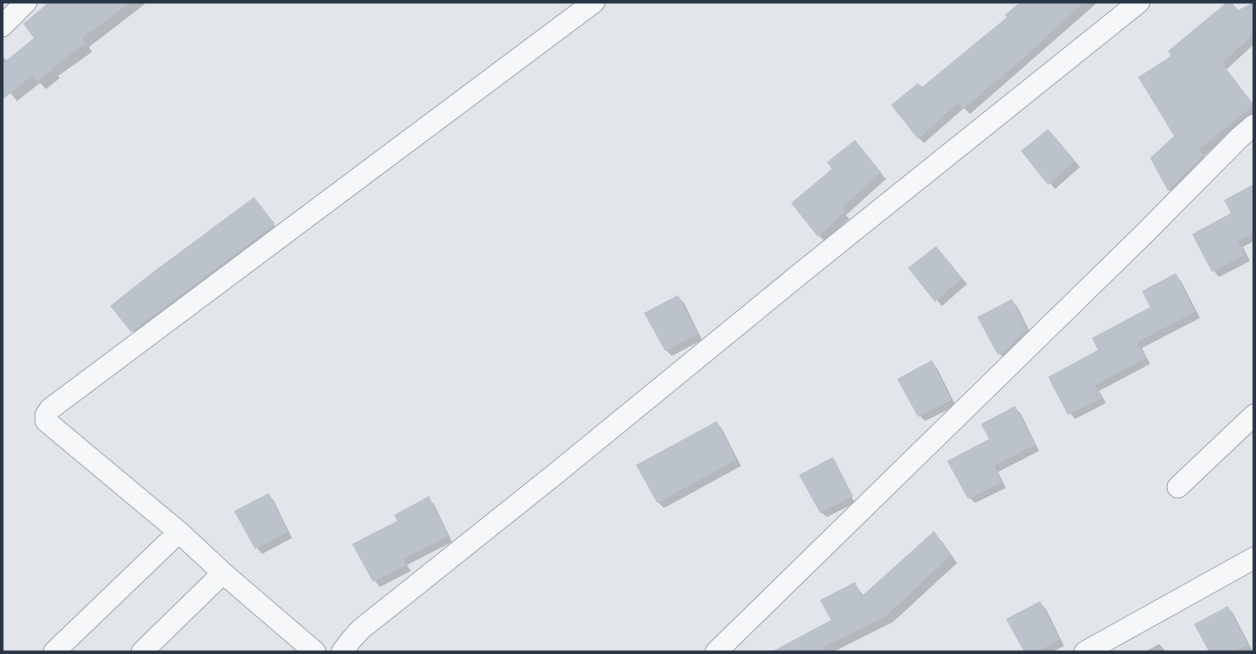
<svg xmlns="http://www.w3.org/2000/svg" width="1256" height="654" viewBox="0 0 1256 654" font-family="'DM Sans',sans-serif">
<rect width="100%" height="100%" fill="#e2e6eb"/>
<g fill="#0003">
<polygon points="52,2 143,2 145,4 89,47 92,52 58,76 60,78 46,89 40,83 17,101 2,83 2,56 7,61 36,38 34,15"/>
<polygon points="1023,2 1098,2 970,114 964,108 924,143 919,138 922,89 1009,18 1007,15"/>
<polygon points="1254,3 1254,44 1226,70 1254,105 1254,115 1204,156 1208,161 1175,195 1169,190 1152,158 1176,137 1238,12"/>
<polygon points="1054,136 1080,167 1055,189 1024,151"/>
<polygon points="860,148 886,179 846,215 849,219 825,241 819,236"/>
<polygon points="1254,186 1254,241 1243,247 1250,261 1219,277 1214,271 1194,235 1234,214 1226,201"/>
<polygon points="259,205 279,231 138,337 132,331"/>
<polygon points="941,253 967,284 942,306 911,268"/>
<polygon points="1176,275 1181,281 1200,318 1142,348 1150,364 1099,391 1106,403 1075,419 1070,413 1152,308"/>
<polygon points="678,297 684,303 702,340 672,356 666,350"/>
<polygon points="1011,301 1017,306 1032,336 1005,359 1000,354"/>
<polygon points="931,363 937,368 956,406 925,421 920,416"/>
<polygon points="1015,408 1021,414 1039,451 998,472 1006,488 975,503 970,498"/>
<polygon points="717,423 722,429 741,466 664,508 658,502"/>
<polygon points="833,459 837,463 834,463 855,503 827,517 821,512"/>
<polygon points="268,495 274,501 292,538 262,554 257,548 237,512"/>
<polygon points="428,499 434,504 452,542 407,565 411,571 380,587 375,581 355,545 400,521"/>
<polygon points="941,540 957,563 893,622 833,652 786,652 784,647 834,621 854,584 864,596"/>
<polygon points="1040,603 1046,609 1064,646 1052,652 1026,652 1009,620"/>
<polygon points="1228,608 1233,613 1253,652 1211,652 1196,624"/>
<polygon points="1159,644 1166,652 1145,652"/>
</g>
<g fill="#bbc2cb">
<polygon points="49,2 131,2 82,38 86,43 52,68 53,69 37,82 32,76 2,100 2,64 34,38 23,24"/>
<polygon points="1020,2 1084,2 1025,57 963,109 958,103 918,139 891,105 918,83 922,87 1007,17 1005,15"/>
<polygon points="1227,2 1231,2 1238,10 1254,2 1254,34 1222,63 1254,105 1199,149 1204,155 1168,191 1150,158 1174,136 1138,77 1171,56 1168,51"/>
<polygon points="1048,129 1075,161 1048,185 1021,151"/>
<polygon points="855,140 881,172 842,208 845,212 818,237 791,203 832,169 827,162"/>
<polygon points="1254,184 1254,233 1238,241 1245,255 1212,272 1192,234 1231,213 1224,200"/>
<polygon points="254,197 275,224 131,332 110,306 149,275"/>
<polygon points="936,246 962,278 935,302 908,268"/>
<polygon points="1176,273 1195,312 1137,342 1146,358 1095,385 1102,398 1068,415 1048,377 1098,350 1092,338 1150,307 1142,291"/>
<polygon points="678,295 698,334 665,351 644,313"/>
<polygon points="1012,299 1027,330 1005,351 998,355 977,317"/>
<polygon points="932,360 951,400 918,417 897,379"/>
<polygon points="1015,406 1035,445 994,466 1002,482 968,499 947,461 989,439 981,424"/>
<polygon points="717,421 736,460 657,503 636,465"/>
<polygon points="833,457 853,496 820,513 799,475"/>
<polygon points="269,493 288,532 255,549 234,511"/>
<polygon points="429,496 448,536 403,559 406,565 373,582 352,544 397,521 394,515"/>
<polygon points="934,531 951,555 886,616 824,647 827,652 771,652 831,620 820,600 855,582 862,596"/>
<polygon points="1040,601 1060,640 1036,652 1024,652 1006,619"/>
<polygon points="1228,606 1248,645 1234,652 1209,652 1194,624"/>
</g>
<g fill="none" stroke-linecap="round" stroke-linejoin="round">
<g stroke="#a7adb6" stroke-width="23">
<g id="street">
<polyline points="2,26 26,2"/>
<polyline points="1178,487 1254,415"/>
<polyline points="54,652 179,532"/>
<polyline points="142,652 223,573"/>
<polyline points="315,652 223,573 179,532 46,421 46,415 50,409 594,2"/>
<polyline points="342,652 351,640 361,629 400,598 554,475 806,269 1139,2"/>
<polyline points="716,652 1145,233 1239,138 1254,125"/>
<polyline points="1085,652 1254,558"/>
</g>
</g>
<use href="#street" stroke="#f5f7f9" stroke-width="21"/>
</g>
<rect width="1256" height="654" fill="none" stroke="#293444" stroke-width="7"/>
</svg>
